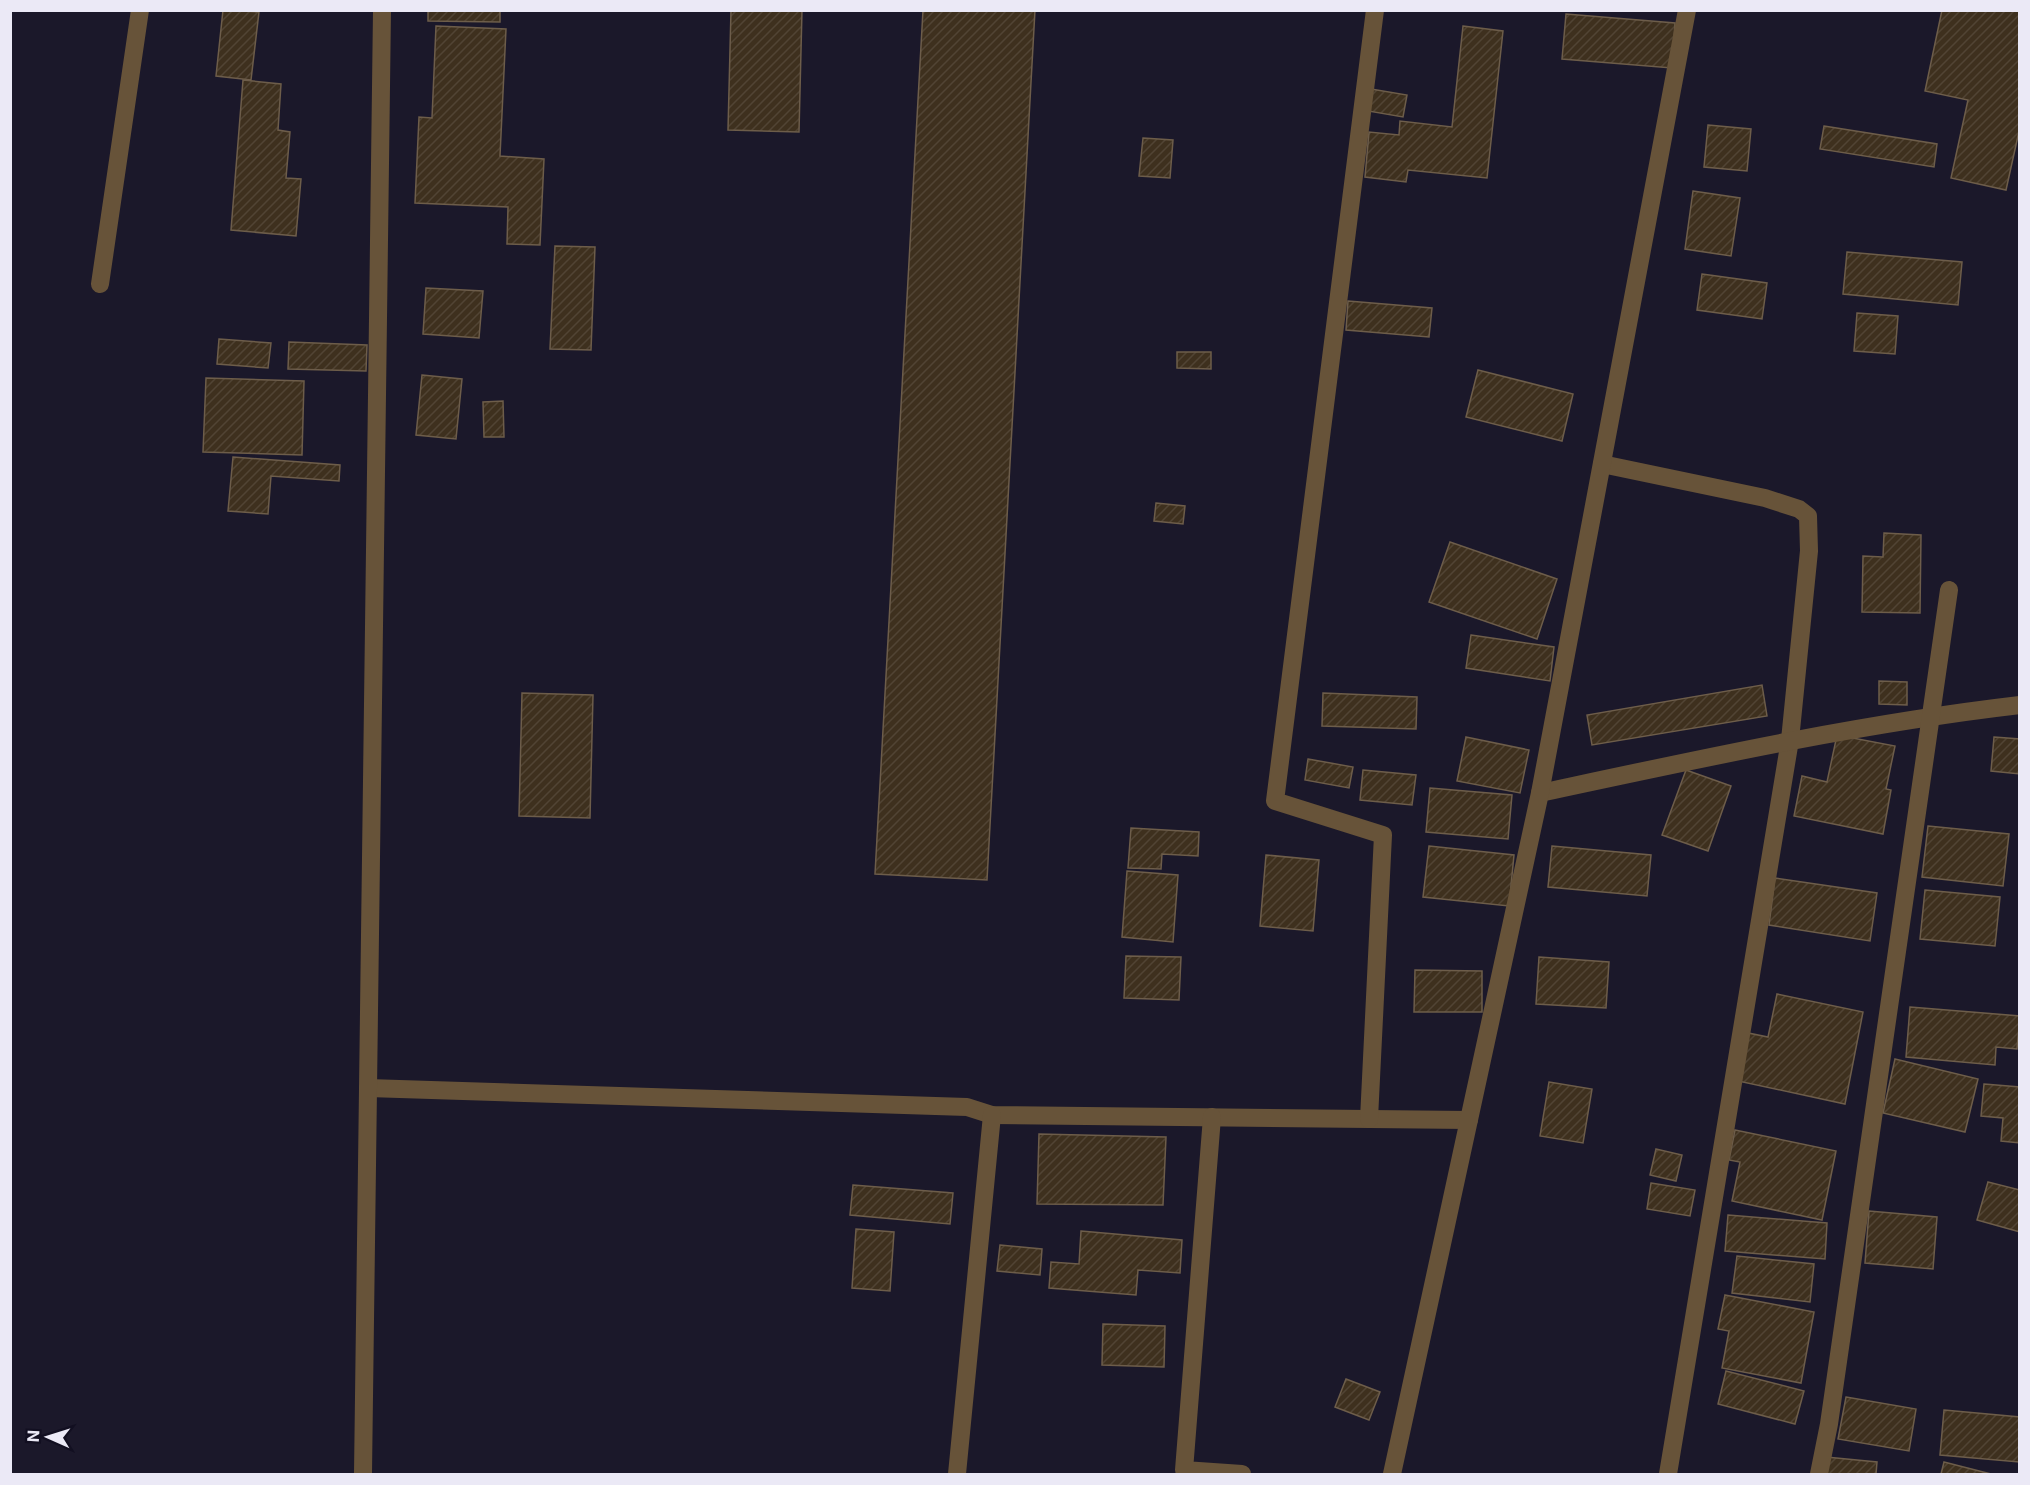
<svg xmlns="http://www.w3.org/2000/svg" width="2030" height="1485" viewBox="0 0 2030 1485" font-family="Inter,sans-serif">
<defs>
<pattern id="building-hatch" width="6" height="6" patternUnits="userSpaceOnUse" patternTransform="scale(1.5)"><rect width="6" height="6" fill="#3e301e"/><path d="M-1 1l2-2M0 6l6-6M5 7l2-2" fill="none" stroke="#514434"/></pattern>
</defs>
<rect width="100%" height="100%" fill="#1b182a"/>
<g fill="url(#building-hatch)" stroke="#6d5d4a" stroke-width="1.5">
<polygon points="223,10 259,12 251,80 216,76"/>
<polygon points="428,10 500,10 500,22 428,21"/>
<polygon points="731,10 802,10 799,132 728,130"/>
<polygon points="923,10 1035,10 987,880 875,874"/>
<polygon points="1942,10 2020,10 2020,127 2006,190 1951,178 1968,100 1925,91"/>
<polygon points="1566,14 1675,23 1672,68 1562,59"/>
<polygon points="436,26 506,29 500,156 544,159 540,245 507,244 508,207 415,203 419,117 432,118"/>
<polygon points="1463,26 1503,31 1487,178 1408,170 1406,182 1365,177 1369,132 1399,135 1400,121 1452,127"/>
<polygon points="243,80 281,84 278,130 290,132 286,178 301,179 296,236 231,230"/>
<polygon points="1371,89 1407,95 1403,117 1368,111"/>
<polygon points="1708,125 1751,129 1747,171 1704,167"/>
<polygon points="1824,126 1937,144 1934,167 1820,149"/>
<polygon points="1143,138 1173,140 1170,178 1139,176"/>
<polygon points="1693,191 1740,198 1731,256 1685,249"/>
<polygon points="555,246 595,247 591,350 550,349"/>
<polygon points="1847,252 1962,262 1958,305 1843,294"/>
<polygon points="1702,274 1767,283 1762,319 1697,310"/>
<polygon points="426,288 483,291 479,338 423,334"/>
<polygon points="1348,301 1432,308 1429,337 1346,330"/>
<polygon points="1857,313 1898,316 1895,354 1854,351"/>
<polygon points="219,339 271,343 268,368 217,364"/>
<polygon points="289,342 367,345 366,371 288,369"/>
<polygon points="1177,352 1211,352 1211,369 1177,368"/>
<polygon points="1478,370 1573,394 1562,441 1466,417"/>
<polygon points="422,375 462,379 456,439 416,435"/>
<polygon points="206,378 304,381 302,455 203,452"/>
<polygon points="503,401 504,437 484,437 483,402"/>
<polygon points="233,457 340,465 339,481 271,476 268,514 228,511"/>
<polygon points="1156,503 1185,506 1183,524 1154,521"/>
<polygon points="1884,533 1921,535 1920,613 1862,612 1863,556 1883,557"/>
<polygon points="1450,542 1557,579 1537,639 1429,602"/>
<polygon points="1471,635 1554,647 1550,681 1466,668"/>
<polygon points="1879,681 1907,682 1907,705 1879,704"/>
<polygon points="1762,685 1767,716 1592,745 1587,715"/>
<polygon points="522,693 593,695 590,818 519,816"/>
<polygon points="1323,693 1417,697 1416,729 1322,726"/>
<polygon points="1837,735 1895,746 1886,789 1891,790 1883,834 1794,816 1802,776 1827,782"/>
<polygon points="1466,737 1529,750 1520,793 1457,781"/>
<polygon points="1994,737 2020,739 2020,774 1991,771"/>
<polygon points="1308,759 1353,767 1349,788 1305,780"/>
<polygon points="1363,770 1416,775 1412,805 1360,800"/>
<polygon points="1686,770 1731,786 1708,851 1662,835"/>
<polygon points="1430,788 1512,795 1508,839 1426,832"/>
<polygon points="1928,826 2009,834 2003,886 1922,877"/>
<polygon points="1131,828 1199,832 1198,856 1162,854 1161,869 1128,868"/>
<polygon points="1429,846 1514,855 1509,906 1423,897"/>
<polygon points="1552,846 1651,855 1647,896 1548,887"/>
<polygon points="1266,855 1319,860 1313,931 1260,926"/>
<polygon points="1127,871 1178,875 1173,942 1122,937"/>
<polygon points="1775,878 1877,893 1870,941 1769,925"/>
<polygon points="1925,890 2000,897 1995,946 1920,939"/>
<polygon points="1126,956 1181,957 1179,1000 1124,998"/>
<polygon points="1539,957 1609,962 1606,1008 1536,1004"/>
<polygon points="1415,970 1482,971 1482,1012 1414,1012"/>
<polygon points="1777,994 1863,1012 1845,1104 1738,1081 1748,1033 1768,1037"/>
<polygon points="1910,1007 2020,1016 2017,1049 1996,1047 1995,1065 1906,1057"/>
<polygon points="1895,1059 1978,1079 1965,1132 1883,1113"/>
<polygon points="1549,1082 1592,1089 1583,1143 1540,1136"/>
<polygon points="1984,1084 2020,1087 2020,1143 2001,1141 2003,1118 1981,1116"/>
<polygon points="1735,1130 1836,1151 1822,1220 1732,1201 1740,1162 1729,1160"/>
<polygon points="1039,1134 1166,1137 1163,1205 1037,1204"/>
<polygon points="1656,1149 1682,1155 1676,1181 1650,1175"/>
<polygon points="1988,1182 2020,1190 2020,1232 1977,1220"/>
<polygon points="1651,1183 1695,1190 1690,1216 1647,1209"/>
<polygon points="853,1185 953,1193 950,1224 850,1215"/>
<polygon points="1869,1211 1937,1217 1933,1269 1865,1263"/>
<polygon points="1728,1215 1827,1223 1825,1259 1725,1251"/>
<polygon points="856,1229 894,1232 890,1291 852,1288"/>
<polygon points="1081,1231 1182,1240 1180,1273 1138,1270 1136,1295 1049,1288 1051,1262 1079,1264"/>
<polygon points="1000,1245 1042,1249 1040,1275 997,1271"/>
<polygon points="1737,1256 1814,1264 1810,1302 1732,1293"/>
<polygon points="1725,1295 1814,1312 1801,1383 1722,1368 1729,1331 1718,1329"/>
<polygon points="1103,1324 1165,1326 1164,1367 1102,1365"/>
<polygon points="1726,1371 1804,1391 1795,1424 1718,1404"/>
<polygon points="1346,1379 1380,1392 1369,1420 1335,1407"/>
<polygon points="1846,1397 1916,1409 1909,1451 1838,1439"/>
<polygon points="1944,1410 2020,1417 2019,1462 1940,1455"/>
<polygon points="1826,1457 1877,1462 1876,1474 1825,1474"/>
<polygon points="1944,1462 1991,1474 1941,1474"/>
</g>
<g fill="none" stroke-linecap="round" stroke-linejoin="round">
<g stroke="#675339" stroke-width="18">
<polyline points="100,284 140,10"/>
<polyline points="1602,464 1765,498 1799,509 1808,516 1809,551 1790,740 1668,1474"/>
<path d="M 1540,793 C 1699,759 1857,724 2020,705"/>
<polyline points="368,1088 967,1107 992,1115 1469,1120"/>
<polyline points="1212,1117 1184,1470 1242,1474"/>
<polyline points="1369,1119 1383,835 1275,801 1375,10"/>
<polyline points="363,1474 382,10"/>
<polyline points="957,1474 992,1115"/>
<polyline points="1392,1474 1540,793 1687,10"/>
<polyline points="1819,1474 1829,1424 1949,590"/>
</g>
</g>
<rect width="2030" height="1485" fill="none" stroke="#ebe9f6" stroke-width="24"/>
<g transform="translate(48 1437) rotate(273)" stroke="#120f21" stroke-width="4.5" paint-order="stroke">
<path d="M0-4.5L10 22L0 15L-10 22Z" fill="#ebe9f6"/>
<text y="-9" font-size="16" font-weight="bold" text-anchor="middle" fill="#ebe9f6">N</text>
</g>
</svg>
